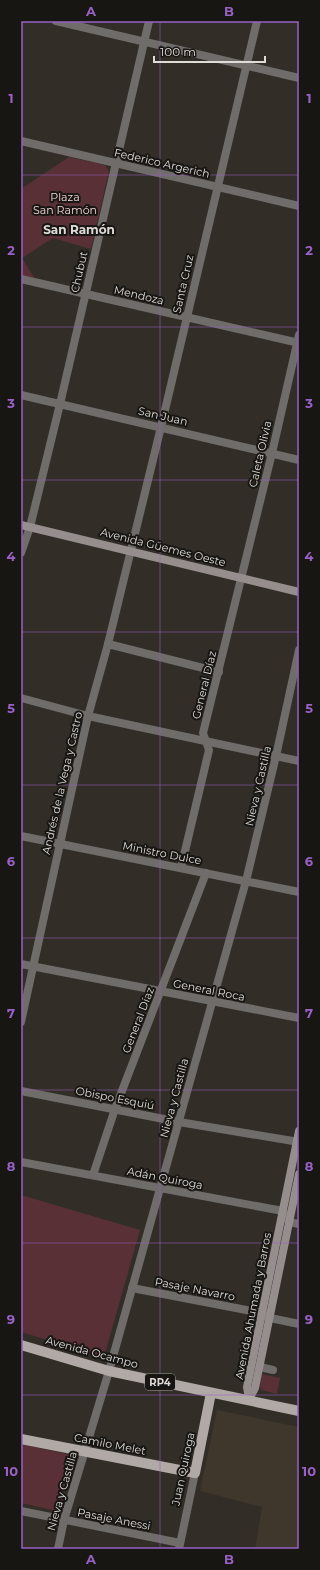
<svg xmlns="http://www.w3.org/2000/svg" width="320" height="1570" viewBox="0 0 320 1570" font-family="Montserrat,sans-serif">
<rect width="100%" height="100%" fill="#322e27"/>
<polygon fill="#3f362c" points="217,1410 299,1427 299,1549 255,1549 262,1507 200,1491"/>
<g fill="#583035">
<polygon points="69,157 105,165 109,171 91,249 53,238 22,258 35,279 21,275 21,189"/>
<polygon points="21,1195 140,1230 104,1357 21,1332"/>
<polygon points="262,1374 280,1378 277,1394 261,1390 260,1386"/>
<polygon points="21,1444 71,1455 74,1458 60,1508 56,1511 21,1503"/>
</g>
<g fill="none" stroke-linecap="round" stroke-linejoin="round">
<g stroke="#706c6a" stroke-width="8">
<polyline points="56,21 299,78"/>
<polyline points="21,141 299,206"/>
<polyline points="21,279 299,343"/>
<polyline points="21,395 299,460"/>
<polyline points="21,553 30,527 60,404 149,21"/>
<polyline points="108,644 219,672"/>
<polyline points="21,698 88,716 299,761"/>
<polyline points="21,836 299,892"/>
<polyline points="181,868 209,750 203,733 272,453 299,335"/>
<polyline points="21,964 299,1018"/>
<polyline points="21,1022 88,716 108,644 161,427 257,21"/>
<polyline points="21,1091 179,1122 299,1142"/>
<polyline points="21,1162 283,1211 289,1222 299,1224"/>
<polyline points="93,1175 115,1109 206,873"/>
<polyline points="132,1288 262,1313 270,1318 299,1324"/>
<polyline points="260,1367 273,1370"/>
<polyline points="21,1511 180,1543"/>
<polyline points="58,1549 64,1520 109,1371 246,881 276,756 299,650"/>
<polyline points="179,1549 195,1473"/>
</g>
<g stroke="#958e8c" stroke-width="8">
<polyline points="21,525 299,592"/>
<polyline points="249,1399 255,1388 299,1174"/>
<polyline points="249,1400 247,1387 299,1131"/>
</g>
<g stroke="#b1a9a5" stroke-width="10">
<polyline points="21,1345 109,1371 299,1411"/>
<polyline points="21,1439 195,1473 211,1393"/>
</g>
</g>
<path fill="none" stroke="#9961c6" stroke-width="1" stroke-opacity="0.55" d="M 160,21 L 160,1549M 21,175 L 299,175M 21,327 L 299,327M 21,480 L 299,480M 21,632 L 299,632M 21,785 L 299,785M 21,938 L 299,938M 21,1090 L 299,1090M 21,1243 L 299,1243M 21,1395 L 299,1395"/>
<g text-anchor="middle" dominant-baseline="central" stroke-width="4" stroke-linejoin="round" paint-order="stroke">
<rect fill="#181613" stroke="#a3a19d" stroke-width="1" x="145" y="1374" width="30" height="16" rx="3"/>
<g font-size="10" font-weight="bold" fill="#dfdcd8">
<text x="160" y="1382">RP4</text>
</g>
<g font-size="11" fill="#dfdcd8" stroke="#181613">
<text transform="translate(162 163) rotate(13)">Federico Argerich</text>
<text transform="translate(79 272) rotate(-77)">Chubut</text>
<text transform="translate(183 284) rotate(-77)">Santa Cruz</text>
<text transform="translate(139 295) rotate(13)">Mendoza</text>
<text transform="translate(163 416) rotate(13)">San Juan</text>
<text transform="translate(260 454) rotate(-77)">Caleta Olivia</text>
<text transform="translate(163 547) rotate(14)">Avenida Güemes Oeste</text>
<text transform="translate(204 685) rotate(-76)">General Díaz</text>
<text transform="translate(62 783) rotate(-77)">Andrés de la Vega y Castro</text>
<text transform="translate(258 786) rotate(-77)">Nieva y Castilla</text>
<text transform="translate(162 853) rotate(11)">Ministro Dulce</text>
<text transform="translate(209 990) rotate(11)">General Roca</text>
<text transform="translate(138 1020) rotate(-69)">General Díaz</text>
<text transform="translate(115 1098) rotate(11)">Obispo Esquiú</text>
<text transform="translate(174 1098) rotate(-75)">Nieva y Castilla</text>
<text transform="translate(165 1178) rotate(11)">Adán Quiroga</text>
<text transform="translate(195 1289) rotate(11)">Pasaje Navarro</text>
<text transform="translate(253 1306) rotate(-79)">Avenida Ahumada y Barros</text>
<text transform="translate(92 1352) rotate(15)">Avenida Ocampo</text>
<text transform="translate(110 1444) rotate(11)">Camilo Melet</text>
<text transform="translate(183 1469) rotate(-78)">Juan Quiroga</text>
<text transform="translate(62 1491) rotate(-74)">Nieva y Castilla</text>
<text transform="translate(114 1519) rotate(11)">Pasaje Anessi</text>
</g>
<g font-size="11" fill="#f7d6d8" stroke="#181613">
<text x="65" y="197">Plaza<tspan x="65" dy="13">San Ramón</tspan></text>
</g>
<g font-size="12" font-weight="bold" fill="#dfdcd8" stroke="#181613">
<text x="79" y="229">San Ramón</text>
</g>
</g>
<rect width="320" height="1570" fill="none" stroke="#181613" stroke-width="44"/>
<path d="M154 56v6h111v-6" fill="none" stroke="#dfdcd8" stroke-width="2"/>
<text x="160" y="56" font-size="12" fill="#dfdcd8" stroke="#181613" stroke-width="3" paint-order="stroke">100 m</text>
<rect x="22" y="22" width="276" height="1526" fill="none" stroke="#9961c6" stroke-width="1.5"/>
<g font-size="13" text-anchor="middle" font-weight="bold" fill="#9961c6">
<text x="91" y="16">A</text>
<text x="229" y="16">B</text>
<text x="11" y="103">1</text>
<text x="309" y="103">1</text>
<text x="11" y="255">2</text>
<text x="309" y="255">2</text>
<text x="11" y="408">3</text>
<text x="309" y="408">3</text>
<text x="11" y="561">4</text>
<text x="309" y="561">4</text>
<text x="11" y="713">5</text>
<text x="309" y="713">5</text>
<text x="11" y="866">6</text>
<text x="309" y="866">6</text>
<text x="11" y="1018">7</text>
<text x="309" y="1018">7</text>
<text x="11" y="1171">8</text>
<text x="309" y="1171">8</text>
<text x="11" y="1324">9</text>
<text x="309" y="1324">9</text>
<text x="11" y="1476">10</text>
<text x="309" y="1476">10</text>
<text x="91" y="1564">A</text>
<text x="229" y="1564">B</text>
</g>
</svg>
